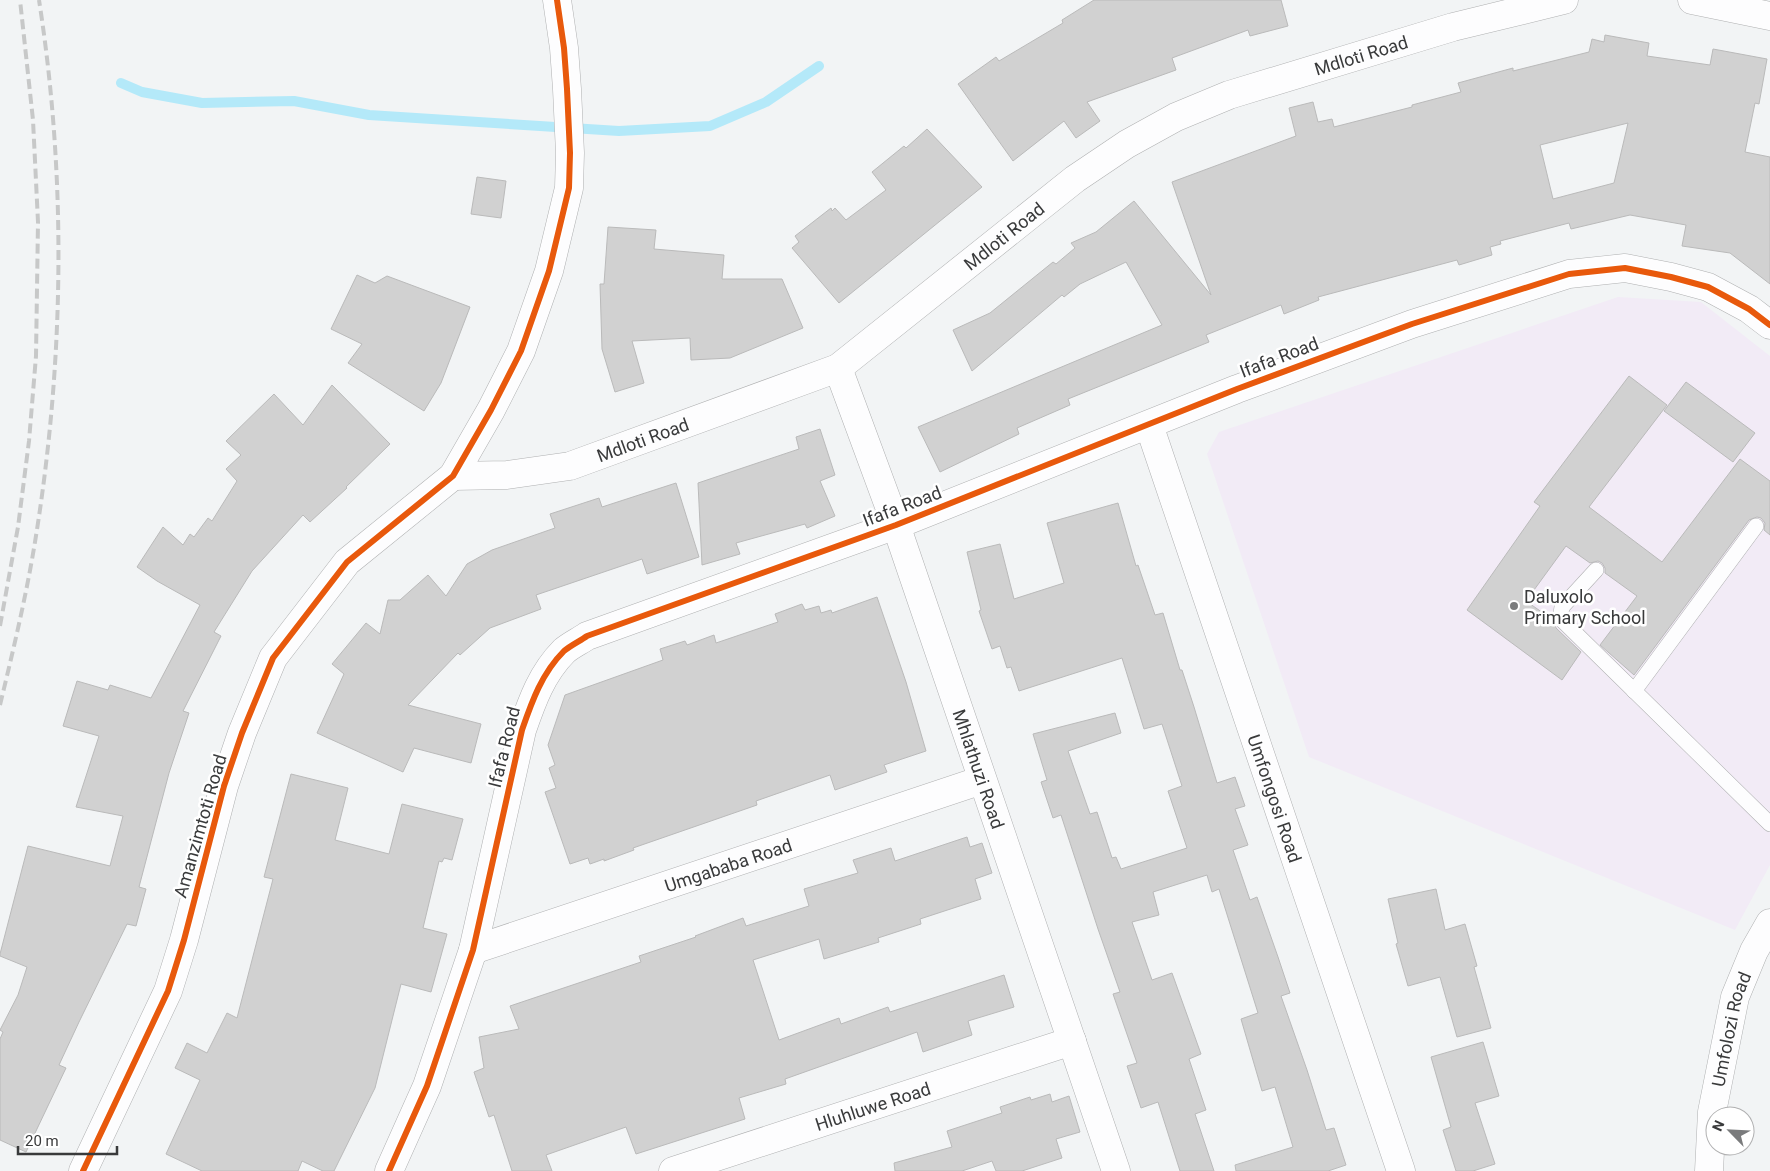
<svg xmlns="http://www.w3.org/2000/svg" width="1770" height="1171" viewBox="0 0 1770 1171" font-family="Roboto,sans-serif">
<rect width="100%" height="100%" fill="#f2f4f5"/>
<polygon fill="#f2ebf6" points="1618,297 1701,302 1770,356 1770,865 1735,930 1309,757 1207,454 1219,432"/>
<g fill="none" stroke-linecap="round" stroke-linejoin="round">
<polyline stroke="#b4e9f9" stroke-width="10" points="121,83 142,92 202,103 294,101 369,115 619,131 710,126 766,102 819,66"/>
</g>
<g fill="#d1d1d1" stroke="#bababa" fill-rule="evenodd">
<polygon points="1094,0 1281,0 1288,26 1250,36 1248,30 1172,58 1176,70 1087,102 1100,121 1076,138 1064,121 1013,161 958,84 996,57 999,61 1063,23 1062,20"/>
<path d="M 1605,35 L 1649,43 L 1647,56 L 1710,65 L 1713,49 L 1767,59 L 1759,104 L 1755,103 L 1745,152 L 1770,157 L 1770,284 L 1730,253 L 1682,246 L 1686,225 L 1630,215 L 1571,229 L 1569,223 L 1500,241 L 1501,244 L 1490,247 L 1492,255 L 1459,265 L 1457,260 L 1318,297 L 1319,300 L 1284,314 L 1281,305 L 1206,335 L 1209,342 L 1068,399 L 1070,405 L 1017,428 L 1019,434 L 940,472 L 918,427 L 1162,325 L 1126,262 L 1080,284 L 1064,297 L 1062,295 L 972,371 L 953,330 L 990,313 L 1053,262 L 1056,264 L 1075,248 L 1071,243 L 1096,232 L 1134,201 L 1211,295 L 1172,182 L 1296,136 L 1289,108 L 1313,102 L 1318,122 L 1332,119 L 1334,127 L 1412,107 L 1412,105 L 1461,92 L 1458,83 L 1513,68 L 1513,71 L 1589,52 L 1592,39 L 1604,42 ZM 1628,123 L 1614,183 L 1553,199 L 1540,145 Z"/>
<polygon points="927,129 982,187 839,303 792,248 799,242 795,236 831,208 832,211 835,208 846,220 886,190 872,172 904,146 906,148"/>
<polygon points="477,177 506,181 501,218 471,214"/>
<polygon points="608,227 656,230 654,249 724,255 722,279 782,279 803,328 730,358 691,360 690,338 632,341 644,383 615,392 602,349 600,284 604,284"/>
<polygon points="357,275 375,283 387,276 470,307 441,383 424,411 348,363 362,344 331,329"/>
<polygon points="1629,376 1667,405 1589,507 1662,562 1740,459 1770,481 1770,535 1764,530 1765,523 1761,518 1757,517 1749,520 1634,675 1600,645 1637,596 1605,573 1605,568 1602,563 1598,561 1590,563 1566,546 1526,601 1553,620 1556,628 1581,652 1562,680 1467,610 1540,506 1534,502"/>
<polygon points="1686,382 1755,433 1733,462 1664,411"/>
<polygon points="332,385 390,444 346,487 347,488 310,522 303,515 252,571 214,632 221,636 183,711 189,713 169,773 139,887 146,889 136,926 127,924 79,1022 59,1065 66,1068 26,1152 0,1140 0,1039 3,1032 0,1030 18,995 27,967 0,956 0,954 28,846 110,866 123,816 76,807 99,736 63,726 77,681 108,690 110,685 151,698 200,605 157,581 137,567 163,527 183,545 190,534 194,537 208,518 212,521 237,481 226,469 241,455 226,441 274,394 303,425"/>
<polygon points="820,429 835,475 820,481 835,516 807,528 805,524 736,543 740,554 702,565 698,483 799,449 796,437"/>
<polygon points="676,483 699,557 647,574 642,559 536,595 541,609 490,628 460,655 458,653 408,705 481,724 471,763 414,748 403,772 317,733 344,674 332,664 366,623 380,634 388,600 400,600 428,575 446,596 467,564 492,550 555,528 550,514 599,498 602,507"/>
<polygon points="1118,503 1136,566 1138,565 1155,615 1163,613 1180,670 1182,670 1194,707 1217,783 1235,777 1245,806 1235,809 1248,845 1233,850 1250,900 1257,897 1278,957 1290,993 1281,996 1307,1070 1326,1130 1334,1128 1346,1165 1328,1171 1236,1171 1235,1165 1293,1147 1275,1087 1262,1091 1241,1019 1258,1013 1219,889 1212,892 1207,875 1153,892 1159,915 1132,922 1152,980 1172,973 1201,1054 1189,1059 1206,1110 1195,1114 1214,1171 1180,1171 1158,1102 1141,1108 1127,1066 1137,1063 1113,994 1120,992 1098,929 1061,815 1053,818 1041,782 1047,780 1033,734 1115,713 1121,733 1068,751 1090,814 1097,812 1112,858 1116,857 1121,869 1187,848 1168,791 1182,786 1162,724 1144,729 1122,658 1019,691 1011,667 1007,668 1000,646 992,649 979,611 981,610 967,552 1000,544 1014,599 1064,583 1047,523"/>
<polygon points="877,597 906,682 926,751 884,765 887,772 835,790 830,775 756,801 757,805 633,848 634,850 604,861 604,859 590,864 588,858 570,864 545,792 556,788 549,768 555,765 548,745 565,695 663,660 660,649 685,641 687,645 714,635 716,643 778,622 775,614 802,604 805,610 819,606 821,613 831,610 832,613"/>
<polygon points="291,774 348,788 335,840 389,854 402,804 463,819 452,860 444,858 442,862 439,861 423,928 447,934 431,992 401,984 375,1088 334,1171 323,1171 302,1161 298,1171 202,1171 166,1154 200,1080 175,1068 187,1043 207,1053 227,1013 237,1018 273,879 264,877"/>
<polygon points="967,837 970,847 982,843 992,873 975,879 981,899 920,919 921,924 878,938 879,942 824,959 819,939 753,960 779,1040 839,1018 841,1024 888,1007 890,1012 1004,975 1014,1007 968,1021 972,1035 923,1052 917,1032 785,1079 786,1084 739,1098 745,1119 636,1154 626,1127 546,1155 552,1171 512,1171 494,1115 489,1117 474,1072 484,1068 479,1037 519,1029 510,1006 641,962 639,956 696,937 695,936 743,918 746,926 809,906 804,889 858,873 853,860 891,848 895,861"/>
<polygon points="1436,889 1445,930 1465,924 1477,966 1474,967 1491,1028 1457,1037 1440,977 1408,986 1396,944 1398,943 1388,899"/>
<polygon points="1483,1042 1499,1096 1475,1103 1495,1164 1473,1171 1456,1171 1443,1130 1451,1127 1431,1057"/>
<polygon points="1050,1094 1052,1102 1069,1096 1080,1132 1056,1139 1062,1158 1022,1171 996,1171 992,1161 962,1171 895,1171 894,1163 952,1147 947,1131 1002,1113 1000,1107 1030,1097 1031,1100"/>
</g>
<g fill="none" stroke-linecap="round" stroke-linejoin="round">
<g stroke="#afb0b1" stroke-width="16">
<g id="service">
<polyline points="1596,570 1562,607 1561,613 1563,621 1770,824"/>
<polyline points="1634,691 1756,526"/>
</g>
</g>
<g stroke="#afb0b1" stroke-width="29">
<g id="minor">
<polyline points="1692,0 1770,16"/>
<path id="s1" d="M 838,368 L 896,525 L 1116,1171"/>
<path id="s2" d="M 1149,425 L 1401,1171"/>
<path id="s3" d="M 453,476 L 507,475 L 570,466 L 838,368 L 1075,179 L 1127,144 L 1176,117 L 1229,95 L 1453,27 L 1564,0"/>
<path id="s4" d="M 473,950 L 982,780"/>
<polyline points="83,1171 168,991 184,940 224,786 242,733 273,658 347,562 453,476 491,410 521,351 549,271 569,188 570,153 567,89 564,48 557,0"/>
<path d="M 389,1171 L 427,1086 L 473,950 L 522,730 C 532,701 542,673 564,651 C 571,645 580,641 587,636 L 896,525 L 1237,389 L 1412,324 L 1569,274 L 1625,268 L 1671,277 L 1708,287 L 1749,309 L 1770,325"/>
<path id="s5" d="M 673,1171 L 1072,1041"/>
<path id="s6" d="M 1709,1171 L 1712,1112 L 1735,997 L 1754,951 L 1770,923"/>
</g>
</g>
<use href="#service" stroke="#fdfdfe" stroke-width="15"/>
<use href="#minor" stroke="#fdfdfe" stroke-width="28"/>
<g stroke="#c7c8c8" stroke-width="4" stroke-dasharray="10 5" stroke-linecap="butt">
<polyline points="0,626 18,527 29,441 36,356 38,222 33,120 20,0"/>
<path d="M 0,705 C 13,651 26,597 35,542 C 64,364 67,179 39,0"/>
</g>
<g stroke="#fff" stroke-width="9">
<g id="cycleway">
<polyline points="83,1171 168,991 184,940 224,786 242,733 273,658 347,562 453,476 491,410 521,351 549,271 569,188 570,153 567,89 564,48 557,0"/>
<path d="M 389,1171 L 427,1086 L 473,950 L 522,730 C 532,701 542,673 564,651 C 571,645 580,641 587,636 L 896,525 L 1237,389 L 1412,324 L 1569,274 L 1625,268 L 1671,277 L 1708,287 L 1749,309 L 1770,325"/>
</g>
</g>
<use href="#cycleway" stroke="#e8590c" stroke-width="6"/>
</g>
<circle fill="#7a7b7c" stroke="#fff" stroke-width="2" cx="1514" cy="606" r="5"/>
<g text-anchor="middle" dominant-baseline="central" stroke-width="5" stroke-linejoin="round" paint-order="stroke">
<g font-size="18" fill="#393a3b" stroke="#fff">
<text stroke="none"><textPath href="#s3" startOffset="1020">Mdloti Road</textPath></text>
<text stroke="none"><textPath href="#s3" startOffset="615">Mdloti Road</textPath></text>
<text transform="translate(1279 357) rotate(-21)">Ifafa Road</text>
<text stroke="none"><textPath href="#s3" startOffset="195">Mdloti Road</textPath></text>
<text transform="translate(902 506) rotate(-21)">Ifafa Road</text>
<text transform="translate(504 747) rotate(-76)">Ifafa Road</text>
<text stroke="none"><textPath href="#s1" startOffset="425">Mhlathuzi Road</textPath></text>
<text stroke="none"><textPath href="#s2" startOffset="394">Umfongosi Road</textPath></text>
<text transform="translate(200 826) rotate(-74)">Amanzimtoti Road</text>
<text stroke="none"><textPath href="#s4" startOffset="269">Umgababa Road</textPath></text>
<text stroke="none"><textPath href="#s6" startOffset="144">Umfolozi Road</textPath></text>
<text stroke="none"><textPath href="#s5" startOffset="210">Hluhluwe Road</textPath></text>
</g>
<g font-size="18" fill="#393a3b" stroke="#fff" text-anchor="start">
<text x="1524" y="596">Daluxolo<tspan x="1524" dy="21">Primary School</tspan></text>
</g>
</g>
<g transform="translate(1730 1131) rotate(294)"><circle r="24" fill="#ffffff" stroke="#b0b0b1"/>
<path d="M0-4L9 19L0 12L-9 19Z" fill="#7a7b7c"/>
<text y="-8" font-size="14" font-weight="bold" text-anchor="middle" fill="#393a3b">N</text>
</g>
<path d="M18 1146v8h99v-8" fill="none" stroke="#393a3b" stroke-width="2.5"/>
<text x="25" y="1146" font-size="15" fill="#393a3b" stroke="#ffffff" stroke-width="4" paint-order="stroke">20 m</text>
</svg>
